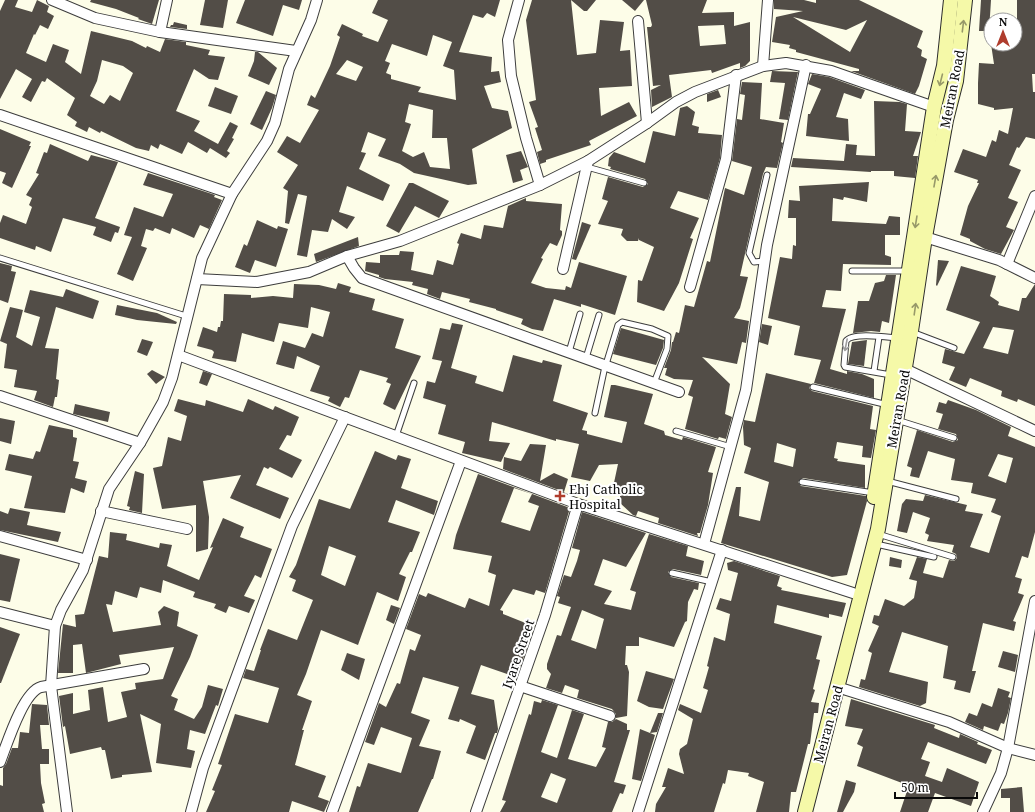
<svg xmlns="http://www.w3.org/2000/svg" width="1035" height="812" viewBox="0 0 1035 812" font-family="'Noto Serif',serif">
<rect width="100%" height="100%" fill="#fdfde8"/>
<g fill="#524d47" fill-rule="evenodd">
<path d="M 5,0 L 18,0 L 15,7 L 32,12 L 37,0 L 49,6 L 47,12 L 54,16 L 48,29 L 40,25 L 35,35 L 34,34 L 26,53 L 46,62 L 53,44 L 69,50 L 65,62 L 81,74 L 91,31 L 132,41 L 146,48 L 147,46 L 160,52 L 165,39 L 186,42 L 186,45 L 210,50 L 208,55 L 225,57 L 218,80 L 209,79 L 194,69 L 176,111 L 200,121 L 194,131 L 218,144 L 230,122 L 238,126 L 232,138 L 234,139 L 227,151 L 230,153 L 226,158 L 210,148 L 207,153 L 188,142 L 182,154 L 160,144 L 158,149 L 151,145 L 149,151 L 136,148 L 101,131 L 100,133 L 89,127 L 87,132 L 75,126 L 77,122 L 67,115 L 75,98 L 47,78 L 45,82 L 42,81 L 31,102 L 22,97 L 32,79 L 16,69 L 0,99 L 0,11 ZM 102,60 L 123,66 L 133,73 L 120,101 L 110,95 L 104,104 L 90,96 L 97,81 Z"/>
<polygon points="91,0 159,0 152,24 138,19 139,18 116,9 90,2"/>
<polygon points="205,0 228,0 223,28 200,25"/>
<polygon points="245,0 302,0 299,10 283,5 273,36 236,23"/>
<path d="M 378,0 L 500,0 L 495,17 L 487,13 L 483,18 L 473,15 L 459,52 L 492,57 L 491,72 L 499,71 L 501,82 L 484,86 L 492,108 L 508,111 L 512,128 L 472,149 L 477,184 L 468,185 L 414,173 L 400,164 L 378,156 L 386,139 L 368,132 L 361,152 L 366,153 L 359,169 L 390,185 L 383,201 L 347,186 L 339,212 L 355,217 L 347,229 L 332,219 L 328,232 L 312,230 L 307,257 L 297,255 L 307,196 L 298,194 L 289,224 L 285,223 L 288,191 L 283,188 L 298,165 L 277,152 L 287,136 L 300,143 L 319,110 L 307,105 L 311,95 L 315,98 L 330,66 L 340,37 L 337,35 L 342,24 L 363,34 L 362,36 L 378,42 L 388,20 L 372,13 ZM 433,35 L 452,42 L 443,66 L 454,70 L 456,100 L 418,92 L 421,87 L 391,79 L 391,75 L 386,73 L 390,63 L 385,61 L 392,44 L 427,56 ZM 347,60 L 363,67 L 356,81 L 336,74 ZM 409,104 L 433,110 L 432,138 L 447,138 L 450,169 L 430,167 L 424,152 L 413,157 L 402,151 L 411,124 L 405,122 Z"/>
<polygon points="532,0 596,0 587,11 584,11 571,0 577,55 596,53 600,20 624,22 620,51 630,50 632,86 599,88 601,116 629,102 637,116 589,141 591,145 546,160 546,162 540,164 537,152 542,150 535,128 538,127 529,102 536,100 526,20"/>
<polygon points="622,0 644,0 635,11"/>
<path d="M 646,0 L 707,0 L 702,13 L 734,12 L 734,26 L 750,22 L 750,61 L 745,66 L 740,68 L 740,63 L 712,73 L 711,70 L 669,75 L 672,97 L 652,107 L 651,90 L 661,85 L 653,86 L 647,27 L 651,27 L 652,25 ZM 724,25 L 726,44 L 700,46 L 698,26 Z"/>
<path d="M 774,0 L 804,0 L 816,3 L 816,0 L 859,0 L 923,31 L 917,47 L 922,50 L 921,56 L 927,59 L 919,86 L 915,94 L 851,71 L 859,71 L 859,69 L 796,52 L 796,50 L 789,48 L 790,45 L 772,42 L 776,17 L 803,11 L 774,9 ZM 793,17 L 846,30 L 867,20 L 850,52 Z"/>
<polygon points="981,0 991,0 989,31 979,31"/>
<polygon points="1017,0 1035,0 1035,74 1032,74 1033,92 1035,92 1035,139 1026,137 1019,148 1017,147 1009,165 1021,170 1008,198 1018,202 1006,227 1014,230 1001,254 985,249 970,241 970,239 960,235 968,206 979,183 977,183 978,180 954,172 963,149 986,157 992,140 996,142 999,130 1008,134 1013,108 994,110 994,108 978,104 978,83 979,63 994,64 991,44 1015,44 1015,40 1017,40"/>
<polygon points="174,22 187,25 187,29 170,27 171,25 173,25"/>
<polygon points="255,52 258,52 277,68 269,85 248,76 254,61"/>
<polygon points="772,71 798,72 788,120 779,119 785,83 770,82"/>
<polygon points="812,74 829,77 865,90 861,99 844,93 836,117 848,119 849,141 806,136 808,114 810,114 821,89 808,84"/>
<polygon points="742,82 762,83 760,119 784,123 781,142 783,143 777,168 766,167 763,174 740,276 748,277 740,308 734,318 749,321 746,343 742,342 737,364 702,357 730,384 725,414 732,417 726,439 719,437 718,439 685,429 693,397 688,395 693,380 674,379 665,375 667,368 664,368 671,350 672,342 673,342 676,332 679,333 685,305 694,307 707,261 710,262 725,188 744,195 752,167 732,161 737,119 742,120 745,95 740,94"/>
<polygon points="215,87 238,96 231,114 208,106"/>
<polygon points="718,90 721,97 707,102 707,94"/>
<polygon points="266,91 276,95 272,108 262,130 250,124"/>
<polygon points="874,101 900,102 907,104 905,131 921,132 913,156 918,156 915,178 894,176 894,171 871,171 871,172 791,167 793,158 844,161 846,144 857,145 856,155 875,156"/>
<polygon points="687,106 695,112 692,125 699,127 698,133 722,135 720,158 708,200 678,191 670,208 699,218 690,238 693,239 679,283 664,311 637,302 638,280 642,281 654,247 639,240 639,238 638,241 627,241 621,235 623,229 598,224 608,201 602,199 608,177 643,187 648,184 645,179 610,169 611,167 608,166 609,158 614,152 645,163 653,131 675,136 680,108"/>
<polygon points="0,129 31,142 29,146 31,146 12,188 2,183 6,173 0,171"/>
<polygon points="50,144 88,161 91,155 118,162 95,218 120,227 118,233 115,232 111,242 93,235 96,227 63,218 51,252 36,246 35,250 0,238 0,223 3,215 26,224 32,207 29,205 32,198 26,195 39,174 36,173 44,152 47,153"/>
<polygon points="521,151 528,167 520,170 523,180 513,183 506,155"/>
<polygon points="148,173 215,195 214,197 222,200 209,229 200,225 194,238 172,228 170,234 155,228 153,231 146,229 141,246 147,248 133,281 117,274 132,237 124,235 134,207 163,217 173,194 143,185"/>
<polygon points="869,182 867,202 844,197 843,200 833,198 832,221 886,224 889,216 900,217 900,235 885,235 885,255 891,257 891,265 843,264 841,291 826,290 822,307 846,309 830,369 847,374 847,371 862,374 874,379 874,398 814,383 821,360 794,355 800,326 768,318 780,257 792,259 793,245 796,246 796,218 788,218 789,200 800,201 799,186"/>
<polygon points="409,183 413,183 449,201 439,218 415,206 399,233 386,226"/>
<polygon points="526,198 526,201 562,204 560,230 562,231 562,235 557,246 550,243 541,258 543,259 531,283 546,288 565,290 566,286 571,288 579,262 627,276 615,315 581,304 581,307 554,299 543,331 532,329 521,324 523,319 496,310 496,309 469,302 470,299 442,292 440,299 427,294 428,289 412,285 413,282 385,279 379,277 379,275 365,271 366,262 380,263 380,255 399,255 400,251 414,252 411,270 433,275 437,260 453,265 459,244 457,243 461,233 481,239 484,225 503,228 508,206"/>
<polygon points="257,220 277,229 278,226 288,229 276,267 255,260 250,273 235,267 244,244 247,246"/>
<polygon points="582,222 591,225 576,260 572,259"/>
<polygon points="358,237 359,246 316,262 314,254"/>
<polygon points="938,260 949,261 937,286 936,285"/>
<polygon points="0,263 12,266 11,271 16,272 8,303 0,300"/>
<path d="M 961,266 L 996,276 L 990,296 L 999,302 L 998,305 L 1019,311 L 1022,298 L 1026,298 L 1035,284 L 1035,406 L 1018,399 L 1017,402 L 1001,396 L 1002,391 L 970,378 L 966,387 L 949,380 L 955,367 L 942,363 L 945,349 L 964,354 L 980,322 L 946,310 ZM 993,327 L 1014,330 L 1008,354 L 983,348 Z"/>
<polygon points="886,275 896,275 889,323 882,321 880,332 871,331 853,333 858,301 869,301 875,283 884,281"/>
<polygon points="338,283 351,287 349,292 375,299 372,310 404,319 395,348 421,356 395,410 383,404 391,384 386,382 388,378 360,370 349,398 345,397 340,407 328,401 330,397 310,391 320,366 297,356 294,369 276,364 283,341 305,348 312,333 323,337 330,312 311,307 308,328 279,323 274,342 242,333 236,362 212,358 214,352 212,350 197,346 203,327 217,332 218,327 220,327 221,321 223,321 224,294 251,295 251,298 273,296 293,298 294,284 319,285 336,289"/>
<polygon points="66,289 99,301 93,319 56,307 45,348 59,349 56,379 59,380 57,397 55,397 53,407 34,400 37,391 14,387 17,370 4,368 7,344 0,341 10,307 23,310 16,337 32,346 40,317 24,312 30,290 63,297"/>
<polygon points="117,305 157,313 177,322 176,324 137,320 115,315"/>
<polygon points="452,323 463,325 451,368 477,376 475,383 503,392 513,355 542,363 543,360 562,365 553,401 588,413 582,430 587,431 587,434 622,443 627,422 604,417 611,385 615,385 653,394 644,424 664,431 665,435 682,440 683,437 716,447 708,472 713,473 708,505 700,533 697,533 698,536 658,523 659,518 638,511 636,516 633,515 620,503 620,491 612,492 618,464 599,465 590,481 571,477 579,444 556,439 556,441 492,422 489,441 510,443 501,462 462,453 465,442 438,434 446,405 423,398 427,381 435,383 442,361 432,359 440,328 450,330"/>
<polygon points="762,324 772,326 768,345 759,342"/>
<polygon points="621,328 664,340 663,348 656,365 613,354"/>
<polygon points="142,339 153,342 147,356 137,352"/>
<polygon points="867,340 864,366 848,364 852,342"/>
<polygon points="152,370 165,377 156,384 147,374"/>
<polygon points="203,371 212,374 207,386 199,383"/>
<path d="M 766,373 L 811,384 L 809,388 L 812,391 L 873,406 L 870,429 L 876,430 L 871,458 L 862,457 L 863,446 L 837,442 L 834,458 L 838,459 L 837,461 L 865,465 L 865,488 L 803,478 L 798,482 L 801,486 L 866,496 L 867,501 L 847,575 L 832,577 L 721,543 L 736,487 L 741,487 L 739,516 L 760,521 L 769,482 L 744,473 L 751,448 L 744,445 L 743,427 L 744,420 L 755,422 ZM 777,443 L 796,449 L 793,467 L 774,462 Z"/>
<polygon points="178,399 205,406 206,400 243,412 248,399 273,410 275,406 299,417 291,436 287,435 279,449 302,460 292,478 270,467 268,469 264,467 256,485 289,498 280,519 230,498 241,475 203,481 209,517 208,549 196,552 196,505 162,509 153,468 162,466 168,437 181,441 187,416 174,411"/>
<path d="M 948,400 L 976,410 L 1011,427 L 1008,436 L 1035,447 L 1035,532 L 1028,558 L 1022,556 L 1015,577 L 1022,579 L 1018,593 L 1024,595 L 1013,621 L 1016,622 L 1014,631 L 983,623 L 972,671 L 976,671 L 970,693 L 954,689 L 956,681 L 943,678 L 948,646 L 902,632 L 889,672 L 928,682 L 926,703 L 920,706 L 859,687 L 861,679 L 865,680 L 872,653 L 868,651 L 879,626 L 872,623 L 874,615 L 879,616 L 885,599 L 904,606 L 914,598 L 917,581 L 909,579 L 917,557 L 927,559 L 923,573 L 943,578 L 949,560 L 954,561 L 957,558 L 956,554 L 952,552 L 954,545 L 927,541 L 929,535 L 925,533 L 930,518 L 913,512 L 907,533 L 897,531 L 902,504 L 906,499 L 923,501 L 925,495 L 967,505 L 965,511 L 983,514 L 970,547 L 989,553 L 1001,516 L 991,512 L 996,499 L 971,493 L 973,483 L 951,480 L 955,459 L 928,451 L 919,478 L 910,476 L 912,468 L 907,466 L 917,430 L 953,442 L 958,440 L 956,434 L 938,429 L 943,414 L 936,412 L 939,402 L 946,404 ZM 998,454 L 1013,458 L 1006,483 L 988,476 Z"/>
<polygon points="75,404 110,412 108,422 73,414"/>
<polygon points="0,418 15,421 11,444 0,441"/>
<polygon points="49,425 73,430 73,437 77,438 73,461 79,462 75,478 87,481 84,493 71,488 65,513 24,508 32,476 5,470 9,454 33,459 36,451 40,452"/>
<polygon points="530,444 546,445 540,481 554,473 568,479 564,492 503,469 504,457 521,461"/>
<path d="M 375,451 L 396,460 L 398,455 L 411,459 L 401,488 L 438,501 L 434,515 L 396,500 L 388,522 L 420,532 L 412,552 L 410,552 L 399,574 L 406,577 L 398,601 L 377,592 L 358,645 L 321,630 L 306,674 L 297,695 L 312,701 L 302,730 L 304,730 L 295,765 L 326,776 L 318,797 L 329,801 L 324,812 L 292,801 L 289,812 L 206,812 L 215,791 L 212,790 L 222,765 L 218,764 L 235,714 L 268,723 L 279,688 L 243,678 L 246,669 L 254,671 L 261,650 L 260,650 L 268,629 L 297,640 L 313,600 L 292,591 L 296,580 L 289,577 L 296,565 L 319,499 L 350,509 ZM 329,546 L 356,556 L 345,586 L 321,575 Z"/>
<polygon points="135,471 144,474 142,513 129,510 130,507 127,506"/>
<path d="M 478,474 L 570,508 L 545,593 L 536,590 L 534,595 L 513,589 L 500,610 L 503,611 L 503,614 L 528,624 L 526,630 L 528,633 L 525,645 L 528,645 L 516,677 L 481,665 L 471,694 L 494,700 L 498,729 L 497,733 L 495,733 L 485,760 L 466,753 L 476,726 L 460,719 L 459,722 L 448,719 L 459,687 L 423,677 L 411,713 L 430,720 L 419,746 L 441,751 L 433,779 L 432,779 L 418,812 L 349,812 L 357,786 L 360,787 L 368,763 L 401,773 L 412,738 L 381,727 L 374,745 L 365,742 L 379,703 L 386,707 L 397,683 L 400,684 L 410,649 L 415,651 L 421,635 L 406,629 L 419,594 L 426,597 L 428,593 L 465,608 L 469,598 L 489,606 L 496,575 L 488,572 L 492,556 L 453,549 L 456,535 ZM 514,488 L 532,494 L 528,502 L 539,506 L 530,531 L 501,522 Z"/>
<polygon points="10,508 30,512 27,525 61,532 58,542 0,530 0,511 8,514"/>
<path d="M 582,512 L 646,533 L 626,567 L 603,559 L 594,585 L 612,591 L 604,604 L 631,610 L 636,592 L 630,590 L 649,534 L 688,546 L 686,556 L 704,561 L 701,575 L 673,569 L 668,572 L 671,577 L 699,583 L 698,590 L 694,589 L 688,602 L 687,621 L 685,622 L 674,647 L 639,637 L 639,646 L 626,646 L 625,665 L 627,665 L 629,672 L 627,716 L 616,718 L 616,714 L 612,709 L 577,698 L 579,690 L 565,685 L 562,693 L 546,688 L 551,674 L 547,669 L 547,664 L 557,635 L 561,636 L 571,607 L 558,603 L 560,597 L 557,596 L 564,575 L 571,577 L 577,561 L 580,550 L 572,548 ZM 582,610 L 604,619 L 596,649 L 571,640 Z"/>
<polygon points="223,518 244,527 240,537 272,549 261,578 255,575 244,596 255,600 249,613 229,606 226,613 214,608 216,604 193,597 195,592 163,580 161,593 140,587 137,598 115,591 112,605 106,604 113,632 161,625 158,612 164,606 179,612 177,626 198,635 190,657 171,696 178,699 174,710 194,719 202,707 208,685 223,689 218,706 216,705 205,734 190,730 187,749 195,751 191,768 156,763 161,724 140,714 152,772 122,775 122,777 111,779 105,750 102,750 101,747 70,754 65,726 63,727 59,696 73,693 73,714 90,710 88,690 103,687 108,722 127,717 121,692 136,689 135,683 163,679 174,647 119,655 121,664 86,673 82,644 73,645 73,673 58,673 63,624 76,627 75,615 84,614 99,556 108,558 110,532 127,534 126,540 159,548 160,543 172,545 167,566 199,580 213,547 210,548"/>
<polygon points="0,554 20,559 10,602 0,600"/>
<polygon points="890,557 902,560 901,568 889,566"/>
<polygon points="734,561 780,576 777,586 782,588 781,590 846,603 842,617 829,614 829,618 777,605 774,623 822,636 816,659 820,660 813,689 815,690 811,702 819,703 818,713 814,713 810,744 808,744 796,792 791,792 789,812 756,812 764,782 748,776 749,773 728,770 725,784 723,783 714,812 655,812 656,804 666,787 662,787 668,768 684,774 679,754 680,749 687,744 693,719 678,710 680,704 701,713 708,690 703,688 709,667 707,666 714,637 725,641 730,614 716,609 720,598 731,601 738,573 728,570 727,563"/>
<polygon points="391,605 400,608 394,624 386,620"/>
<polygon points="0,627 20,634 1,683 0,683"/>
<polygon points="1003,651 1018,655 1015,672 998,667"/>
<polygon points="347,653 365,659 359,680 341,670"/>
<polygon points="646,671 674,679 663,709 649,707 637,701"/>
<polygon points="998,688 1010,692 1008,697 1011,698 1008,713 1004,724 1001,723 998,731 984,726 983,730 965,722 969,713 977,716 982,703 992,707"/>
<polygon points="851,699 935,725 934,728 959,738 960,734 978,742 977,744 992,750 986,764 928,742 921,759 930,762 925,776 942,782 947,768 979,782 971,806 935,793 928,812 900,812 908,788 901,785 902,783 857,766 863,747 857,744 863,729 845,726"/>
<path d="M 542,700 L 558,705 L 541,752 L 557,758 L 572,710 L 584,714 L 568,759 L 596,767 L 606,748 L 602,747 L 608,722 L 612,722 L 616,719 L 627,724 L 627,730 L 630,730 L 614,782 L 626,785 L 623,794 L 620,793 L 612,812 L 500,812 L 506,801 L 502,800 L 529,714 L 531,715 L 534,701 L 541,703 ZM 551,773 L 566,779 L 557,803 L 541,797 Z"/>
<polygon points="32,704 47,705 49,725 40,725 42,749 49,749 49,764 40,764 41,783 45,803 42,804 44,812 0,812 0,785 3,786 3,768 6,764 12,748 18,748 20,732 29,733"/>
<polygon points="658,713 663,713 657,732 650,733"/>
<polygon points="640,729 655,735 641,781 632,779"/>
<polygon points="846,780 856,783 854,792 843,812 837,812"/>
<polygon points="1022,787 1024,812 1010,812 1010,798 1001,798 1001,789"/>
</g>
<g fill="none" stroke-linecap="round" stroke-linejoin="round">
<g stroke="#3d3d3d" stroke-width="7">
<g id="service">
<polyline points="587,167 644,183"/>
<polyline points="0,258 186,316"/>
<polyline points="765,261 754,262 749,253 767,175"/>
<polyline points="852,271 907,271"/>
<polyline points="912,332 954,348"/>
<polyline points="569,352 580,314"/>
<polyline points="586,358 599,315"/>
<polyline points="874,371 879,337"/>
<path d="M 891,375 L 845,367 L 844,365 L 846,341 C 852,332 886,337 897,338"/>
<polyline points="813,387 888,405"/>
<polyline points="595,413 604,371 618,325 622,322 652,329 668,336 667,349 654,383"/>
<polyline points="897,420 954,438"/>
<polyline points="676,431 731,447"/>
<polyline points="396,436 414,383"/>
<polyline points="887,481 956,499"/>
<polyline points="802,482 874,493"/>
<polyline points="878,534 953,557"/>
<polyline points="876,544 934,557"/>
<polyline points="672,573 712,582"/>
</g>
</g>
<g stroke="#3d3d3d" stroke-width="12">
<g id="minor">
<polyline points="52,0 95,18 160,32 296,51"/>
<polyline points="519,0 508,40 511,76 526,138 540,185"/>
<polyline points="638,21 647,123"/>
<polyline points="160,32 167,0"/>
<polyline points="763,66 768,0"/>
<polyline points="0,115 232,194"/>
<polyline points="925,237 999,260 1035,278"/>
<polyline points="347,256 354,268 362,278 679,392"/>
<polyline points="1007,264 1035,196"/>
<polyline points="563,269 588,161"/>
<polyline points="197,279 257,282 309,272 347,256 400,241 540,185 588,161 647,123 676,102 695,92 763,66 786,63 831,71 934,107"/>
<polyline points="690,287 726,159 736,75"/>
<polyline points="178,355 578,504 853,593"/>
<polyline points="905,369 1035,431"/>
<polyline points="0,396 140,443"/>
<polyline points="101,511 187,529"/>
<polyline points="0,536 87,560"/>
<polyline points="704,544 746,390 767,245 806,65"/>
<polyline points="0,612 55,626"/>
<polyline points="520,686 610,716"/>
<polyline points="837,687 949,722 1008,748 1035,755"/>
<path d="M 0,762 C 7,744 23,692 41,687 L 144,669"/>
<polyline points="67,812 51,686 55,626 61,610 83,570 109,489 140,443 163,402 172,378 202,258 232,194 267,141 275,123 289,69 311,20 317,0"/>
<polyline points="191,812 203,768 292,526 345,417"/>
<polyline points="332,812 461,461"/>
<polyline points="476,812 545,615 578,504"/>
<polyline points="638,812 722,550"/>
<polyline points="983,812 1001,773 1008,748 1035,601"/>
</g>
</g>
<g stroke="#2c2c2c" stroke-width="16">
<g id="secondary">
<polyline points="874,497 934,107 944,66 951,0"/>
<polyline points="805,812 878,529 911,331 925,237 946,120 956,81 965,0"/>
</g>
</g>
<use href="#service" stroke="#fff" stroke-width="5"/>
<use href="#minor" stroke="#fff" stroke-width="10"/>
<use href="#secondary" stroke="#f5f9a8" stroke-width="14"/>
</g>
<defs><path id="oneway-shaft" d="M-6 0H5M1.5-3L5.5 0L1.5 3" fill="none" stroke-width="1.6" stroke-linecap="round" stroke-linejoin="round"/></defs>
<g stroke="#979969">
<use href="#oneway-shaft" transform="translate(963 26) rotate(-83)"/>
<use href="#oneway-shaft" transform="translate(941 80) rotate(104)"/>
<use href="#oneway-shaft" transform="translate(935 181) rotate(-80)"/>
<use href="#oneway-shaft" transform="translate(916 222) rotate(99)"/>
<use href="#oneway-shaft" transform="translate(915 309) rotate(-82)"/>
</g>
<use stroke="#9d9d9d" href="#oneway-shaft" transform="translate(846 345) rotate(101)"/>
<path fill="#af3c2d" stroke="#fff" stroke-width="1.5" d="M558 490h4v4h4v4h-4v4h-4v-4h-4v-4h4z"/>
<g text-anchor="middle" dominant-baseline="central" stroke-width="4" stroke-linejoin="round" paint-order="stroke">
<g font-size="13" fill="#0a0a0a" stroke="#fff">
<text transform="translate(952 89) rotate(-79)">Meiran Road</text>
<text transform="translate(898 409) rotate(-80)">Meiran Road</text>
<text transform="translate(518 654) rotate(-71)">Iyare Street</text>
<text transform="translate(828 724) rotate(-75)">Meiran Road</text>
</g>
<g font-size="13" fill="#0a0a0a" stroke="#fff" text-anchor="start">
<text x="569" y="489">Ehj Catholic<tspan x="569" dy="15">Hospital</tspan></text>
</g>
</g>
<g transform="translate(1003 32)"><circle r="19" fill="#ffffff" stroke="#9d9d9d"/>
<path d="M0-3L7 15L0 10L-7 15Z" fill="#af3c2d"/>
<text y="-6" font-size="11" font-weight="bold" text-anchor="middle" fill="#0a0a0a">N</text>
</g>
<path d="M895 792v6h82v-6" fill="none" stroke="#0a0a0a" stroke-width="2"/>
<text x="901" y="792" font-size="12" fill="#0a0a0a" stroke="#ffffff" stroke-width="3" paint-order="stroke">50 m</text>
</svg>
